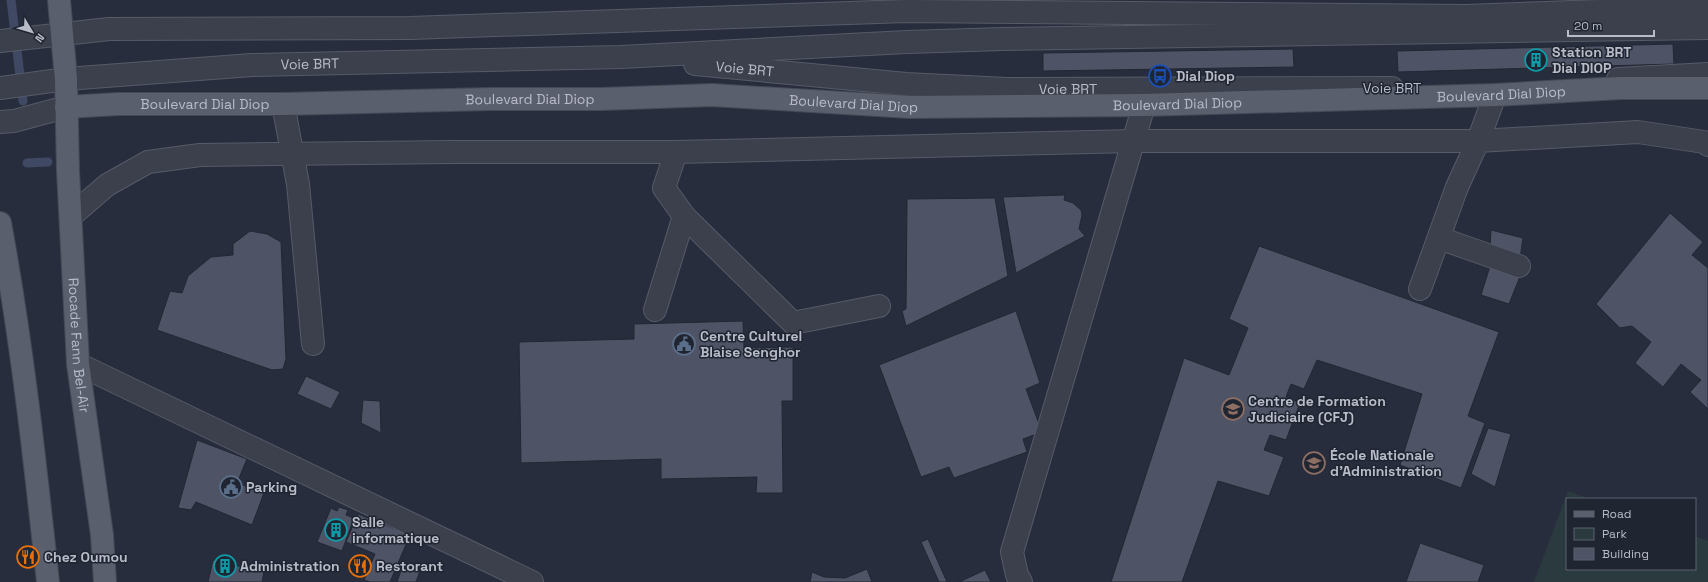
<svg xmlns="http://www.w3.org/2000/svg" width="1708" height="582" viewBox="0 0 1708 582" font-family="'Space Grotesk',sans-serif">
<rect width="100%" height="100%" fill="#282d3d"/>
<polygon fill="#2b3a3f" points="1568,491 1590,499 1567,499 1567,569 1695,569 1695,536 1708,541 1708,582 1534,582"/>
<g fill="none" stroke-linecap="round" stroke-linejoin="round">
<g stroke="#404964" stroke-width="9">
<polyline points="11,0 23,101"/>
<polyline points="27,163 48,162"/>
</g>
</g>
<g fill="#4e5465" stroke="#222734">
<polygon points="1673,44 1674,64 1398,72 1397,51"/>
<polygon points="1293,49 1294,67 1043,71 1043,53"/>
<polygon points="1065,195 1064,200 1073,203 1081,210 1082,215 1079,229 1085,236 1016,273 1003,197"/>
<polygon points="995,198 1008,276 906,326 902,311 906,309 907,199"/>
<polygon points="1670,213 1703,242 1692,255 1708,268 1708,409 1690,392 1701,380 1681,364 1663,387 1635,363 1651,342 1632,326 1620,328 1596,304"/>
<polygon points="1491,230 1523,238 1520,259 1490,249"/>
<polygon points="250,231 267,234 281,242 286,359 283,369 272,370 157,330 170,291 182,293 188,276 211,257 233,255 233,244"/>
<polygon points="1259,246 1499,332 1468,416 1485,423 1461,488 1400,465 1422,394 1317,360 1304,389 1291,384 1286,397 1300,403 1286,440 1270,435 1264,450 1284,457 1269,496 1218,481 1182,582 1111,582 1184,358 1229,375 1248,328 1229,319"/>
<polygon points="1491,263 1521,274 1509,304 1481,295"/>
<polygon points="1016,311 1040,383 1026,389 1042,432 1023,439 1027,452 954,478 949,467 921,477 879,365"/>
<polygon points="743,321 744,348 793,347 793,401 782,401 783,493 756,493 757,477 661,479 661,459 521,463 519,342 634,339 634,324"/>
<polygon points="306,376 340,392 331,409 297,394"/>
<polygon points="363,400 380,401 381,433 361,423"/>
<polygon points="1488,428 1511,434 1495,487 1471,474"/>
<polygon points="197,440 247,459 237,483 264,493 252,525 196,502 191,510 178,508"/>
<polygon points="339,507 348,510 346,515 354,518 342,551 317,542 331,508 337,511"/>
<polygon points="358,514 410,535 390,582 370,582 364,580 375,554 346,542"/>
<polygon points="928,539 947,582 939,582 921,542"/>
<polygon points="1420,543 1484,565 1478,582 1406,582"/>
<polygon points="213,560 264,572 262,582 208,582"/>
<polygon points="403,565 420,571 416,582 397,582"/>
<polygon points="867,569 872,582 810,582 812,572 824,577 845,578"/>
<polygon points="985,570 991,582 959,582"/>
</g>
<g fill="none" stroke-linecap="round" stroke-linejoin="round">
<g stroke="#565b68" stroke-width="24">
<g id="minor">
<polyline points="0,41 109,29 410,28 907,11 1466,16 1708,7"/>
<path id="s1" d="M 695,64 L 906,84 L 1007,89 L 1392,88"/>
<polyline points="1618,79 1708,74"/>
<path id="s2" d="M 0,88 L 66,79 L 252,65 L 621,57 L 907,42 L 1002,39 L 1708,28"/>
<polyline points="283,104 298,184 313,344"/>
<polyline points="0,122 14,121 66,107"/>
<polyline points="676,152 664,188 684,216 793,323 879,306"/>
<polyline points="71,216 107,185 148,162 200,155 452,152 676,152 1134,141 1478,141 1495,95"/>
<polyline points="1439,238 1519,266"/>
<polyline points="1420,289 1457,187 1478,141 1638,132 1704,142 1708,145"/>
<polyline points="655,310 684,216"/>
<polyline points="78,364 532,582"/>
<polyline points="1021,582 1017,575 1012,552 1144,105"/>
</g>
</g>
<g stroke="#454956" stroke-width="24">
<g id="major">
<path id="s3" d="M 59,0 L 66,79 L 68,171 L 78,364 L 102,535 L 105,582"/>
<path id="s4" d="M 66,107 L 118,104 L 283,104 L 491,99 L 602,99 L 712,95 L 910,107 L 1144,105 L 1495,95 L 1621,88 L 1708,88"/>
<path d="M 0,223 C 22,342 35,462 48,582"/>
</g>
</g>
<use href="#minor" stroke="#3c404d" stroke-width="22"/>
<use href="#major" stroke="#5a5f6d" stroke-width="22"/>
</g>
<defs>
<g id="building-ring" transform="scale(1.15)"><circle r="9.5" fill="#202532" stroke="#0f9aa8" stroke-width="1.5"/><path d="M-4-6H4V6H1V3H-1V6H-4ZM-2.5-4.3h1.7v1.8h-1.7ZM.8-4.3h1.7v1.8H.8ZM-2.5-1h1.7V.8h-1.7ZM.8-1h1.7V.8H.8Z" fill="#0f9aa8"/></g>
<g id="bus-ring" transform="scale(1.15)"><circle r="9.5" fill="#202532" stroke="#1a4fb4" stroke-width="1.5"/><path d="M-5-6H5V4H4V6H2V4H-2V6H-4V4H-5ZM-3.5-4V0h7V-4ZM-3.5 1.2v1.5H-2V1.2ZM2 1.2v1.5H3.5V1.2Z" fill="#1a4fb4"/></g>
<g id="civic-ring" transform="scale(1.15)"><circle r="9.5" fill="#202532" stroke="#5c6f8a" stroke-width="1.5"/><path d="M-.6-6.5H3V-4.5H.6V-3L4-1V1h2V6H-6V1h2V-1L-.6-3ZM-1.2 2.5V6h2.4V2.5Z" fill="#5c6f8a"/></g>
<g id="university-ring" transform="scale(1.15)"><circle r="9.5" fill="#202532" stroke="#8d6e63" stroke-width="1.5"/><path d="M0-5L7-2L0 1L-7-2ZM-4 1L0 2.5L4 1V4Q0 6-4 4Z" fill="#8d6e63"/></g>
<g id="restaurant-ring" transform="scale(1.15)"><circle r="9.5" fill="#202532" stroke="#e8710a" stroke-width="1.5"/><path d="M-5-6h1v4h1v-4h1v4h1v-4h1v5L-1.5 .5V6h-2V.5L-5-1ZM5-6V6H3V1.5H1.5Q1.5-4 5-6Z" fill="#e8710a"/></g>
</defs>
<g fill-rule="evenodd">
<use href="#building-ring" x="1536" y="60"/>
<use href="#bus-ring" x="1160" y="76"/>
<use href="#civic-ring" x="684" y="344"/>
<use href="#university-ring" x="1233" y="409"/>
<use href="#university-ring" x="1314" y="463"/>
<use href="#civic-ring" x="231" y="487"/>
<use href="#building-ring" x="336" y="530"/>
<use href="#restaurant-ring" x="28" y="557"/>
<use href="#building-ring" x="225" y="566"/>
<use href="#restaurant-ring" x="360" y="566"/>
</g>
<g text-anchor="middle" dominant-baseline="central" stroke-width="3" stroke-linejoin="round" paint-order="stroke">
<g font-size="14" font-weight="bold" fill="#b8bbc8" stroke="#202532" text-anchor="start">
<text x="1552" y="52">Station BRT<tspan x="1552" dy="16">Dial DIOP</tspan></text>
<text x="1176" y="76">Dial Diop</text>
<text x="700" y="336">Centre Culturel<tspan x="700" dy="16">Blaise Senghor</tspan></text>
<text x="1248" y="401">Centre de Formation<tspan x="1248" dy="16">Judiciaire (CFJ)</tspan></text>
<text x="1330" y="455">École Nationale<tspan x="1330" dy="16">d'Administration</tspan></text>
<text x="246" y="487">Parking</text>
<text x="352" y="522">Salle<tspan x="352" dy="16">informatique</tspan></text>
<text x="44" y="557">Chez Oumou</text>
<text x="240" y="566">Administration</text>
<text x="376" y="566">Restorant</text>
</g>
<g font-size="14" fill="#b8bbc8" stroke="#202532">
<text stroke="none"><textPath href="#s2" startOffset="311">Voie BRT</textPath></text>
<text stroke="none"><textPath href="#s1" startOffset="50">Voie BRT</textPath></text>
<text x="1392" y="88">Voie BRT</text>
<text stroke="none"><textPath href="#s1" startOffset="374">Voie BRT</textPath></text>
<text stroke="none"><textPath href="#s4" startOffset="1436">Boulevard Dial Diop</textPath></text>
<text stroke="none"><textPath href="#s4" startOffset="464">Boulevard Dial Diop</textPath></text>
<text stroke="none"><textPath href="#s4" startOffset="788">Boulevard Dial Diop</textPath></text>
<text stroke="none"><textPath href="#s4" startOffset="139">Boulevard Dial Diop</textPath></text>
<text stroke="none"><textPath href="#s4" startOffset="1112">Boulevard Dial Diop</textPath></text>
<text stroke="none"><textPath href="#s3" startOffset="346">Rocade Fann Bel-Air</textPath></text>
</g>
</g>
<rect x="1566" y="498" width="130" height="72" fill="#202532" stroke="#5d616e"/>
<rect x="1574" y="511" width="20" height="6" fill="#5a5f6d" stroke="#5d616e"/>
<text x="1602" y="518" font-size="12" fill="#b8bbc8">Road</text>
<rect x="1574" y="528" width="20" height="12" fill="#2b3a3f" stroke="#5d616e"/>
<text x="1602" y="538" font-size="12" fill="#b8bbc8">Park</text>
<rect x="1574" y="548" width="20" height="12" fill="#4e5465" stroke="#5d616e"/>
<text x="1602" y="558" font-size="12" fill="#b8bbc8">Building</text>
<g transform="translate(32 32) rotate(128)" stroke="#202532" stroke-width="3" paint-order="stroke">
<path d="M0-3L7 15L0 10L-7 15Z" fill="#b8bbc8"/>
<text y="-6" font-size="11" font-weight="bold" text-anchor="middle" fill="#b8bbc8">N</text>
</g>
<path d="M1568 30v6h86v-6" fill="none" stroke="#b8bbc8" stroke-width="2"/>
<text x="1574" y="30" font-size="12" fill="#b8bbc8" stroke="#202532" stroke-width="3" paint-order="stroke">20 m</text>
</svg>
